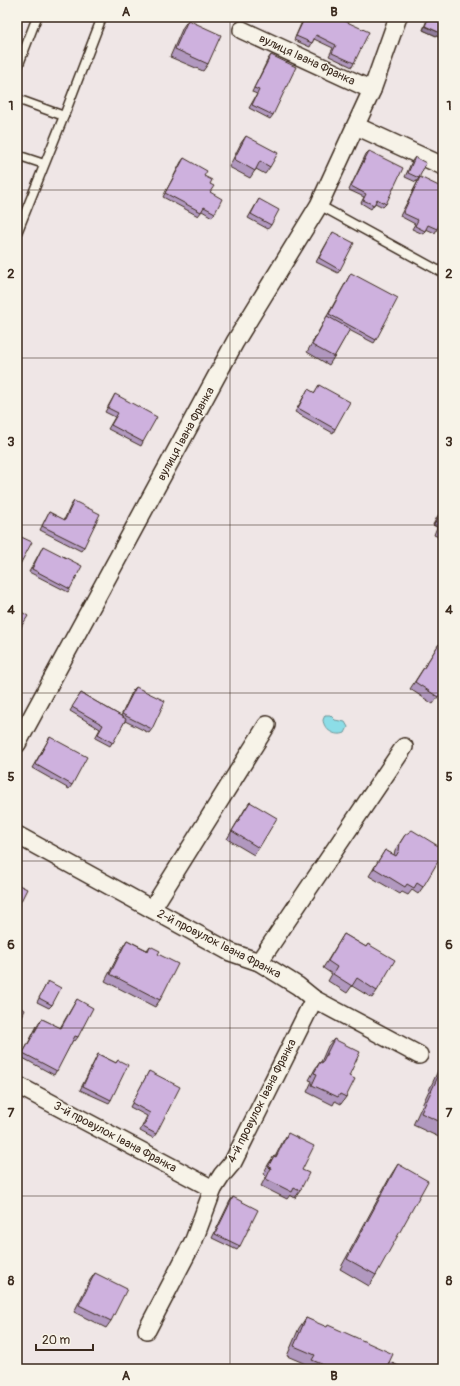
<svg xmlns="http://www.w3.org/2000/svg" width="460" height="1386" viewBox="0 0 460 1386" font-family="Pangolin,sans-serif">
<rect width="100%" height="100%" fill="#efe6e6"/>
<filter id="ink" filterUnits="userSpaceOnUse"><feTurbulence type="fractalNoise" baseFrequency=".025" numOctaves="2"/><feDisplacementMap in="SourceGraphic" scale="8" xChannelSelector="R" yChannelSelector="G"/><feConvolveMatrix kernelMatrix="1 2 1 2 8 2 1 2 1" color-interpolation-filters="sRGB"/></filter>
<g filter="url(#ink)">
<path fill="#8cdde7" stroke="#6c9597" d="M 325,715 L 330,715 L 335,720 L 345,722 L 348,727 L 345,733 C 335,737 324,730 323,720 Z"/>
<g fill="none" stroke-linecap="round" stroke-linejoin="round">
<g stroke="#3b2a1e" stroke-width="11">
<g id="lane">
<polyline points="17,69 37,17"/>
<polyline points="17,99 64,116 102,17"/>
<polyline points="17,155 44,164"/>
<polyline points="319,205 443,273"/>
<polyline points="17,233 64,116"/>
</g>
</g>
<g stroke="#3b2a1e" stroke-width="20">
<g id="street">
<polyline points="242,30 372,90"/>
<polyline points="356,126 443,166"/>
<polyline points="17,744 235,342 319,205 372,90 398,17"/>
<polyline points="17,835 230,952 259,962 298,986 314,999 419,1055"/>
<polyline points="152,909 267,725"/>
<polyline points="259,962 404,747"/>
<polyline points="17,1085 213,1189"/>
<polyline points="147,1330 194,1240 213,1189 222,1175 233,1162 314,999"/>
</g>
</g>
<use href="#lane" stroke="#f7f3e8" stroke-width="8"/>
<use href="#street" stroke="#f7f3e8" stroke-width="17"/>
</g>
<g fill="#b198bf" stroke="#3b2a1e">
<polygon points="304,17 336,17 354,63 352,67 329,56 333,48 314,39 310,47 294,40"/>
<polygon points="428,17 443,17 443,39 423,30"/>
<polygon points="188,20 208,64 203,71 170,57 183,27"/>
<polygon points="271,55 273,115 270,119 249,108 257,94 252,92 268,59"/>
<polygon points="246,136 270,167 265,174 256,169 250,178 229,167 241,143"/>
<polygon points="369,151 386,204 383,207 375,203 371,209 361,203 364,197 349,190 366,154"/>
<polygon points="415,157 419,178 416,182 405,177 412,161"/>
<polygon points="184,158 204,176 210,184 210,192 215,213 212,217 202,211 198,216 163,197 181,162"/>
<polygon points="420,177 437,229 435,233 426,229 423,234 412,229 415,224 400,216 418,181"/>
<polygon points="259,199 271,225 268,229 248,218"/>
<polygon points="333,232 340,270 338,273 316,262"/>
<polygon points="351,273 376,340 374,343 349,330 334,357 329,365 307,352"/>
<polygon points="319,385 335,429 333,433 295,412 308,389 314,393"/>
<polygon points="115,394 143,442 141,446 108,429 115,417 105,412"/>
<polygon points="74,501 84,547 81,551 40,530 49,512 64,520 71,505"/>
<polygon points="442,510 443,510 443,539 434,535 437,527 433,525 437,517"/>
<polygon points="43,546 70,589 68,592 29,572 41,550"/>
<polygon points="439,644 443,690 433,704 410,689"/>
<polygon points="136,687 152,729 149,733 125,721 110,746 95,738 100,729 70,711 81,693 121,716 133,690"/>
<polygon points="50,737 72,785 69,789 32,768"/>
<polygon points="250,802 259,848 254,855 227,839 245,809"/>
<polygon points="405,835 423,887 418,894 412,890 408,895 402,892 400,894 369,876 385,850 394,855 395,850"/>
<polygon points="344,934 366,947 368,944 377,991 372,998 352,986 347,993 328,981 332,974 323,968"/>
<polygon points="127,940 147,950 150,946 158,954 160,1000 155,1007 105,981 122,948"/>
<polygon points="48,981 52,1005 49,1008 37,1002"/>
<polygon points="77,999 78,1037 75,1041 73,1040 54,1075 21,1057 39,1022 42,1019 60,1028"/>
<polygon points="334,1039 349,1076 346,1097 341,1104 335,1101 333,1105 307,1092 312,1081 309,1080 315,1069 320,1062 321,1062 328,1046"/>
<polygon points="98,1054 116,1063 118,1060 111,1100 109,1103 80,1090"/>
<polygon points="443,1060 443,1139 413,1125"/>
<polygon points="149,1071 156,1134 153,1138 140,1131 147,1116 130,1107 147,1075"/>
<polygon points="288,1133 302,1170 300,1191 295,1198 290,1195 287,1199 261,1186 266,1176 263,1174 269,1163 274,1156 275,1157 283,1141"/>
<polygon points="398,1164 376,1275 369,1286 340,1269 391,1175"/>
<polygon points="233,1197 240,1246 237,1250 212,1238 230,1201"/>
<polygon points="95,1273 111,1321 106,1328 74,1312 90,1280"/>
<polygon points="306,1318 389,1362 406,1369 306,1369 308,1365 287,1356 299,1328"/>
</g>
<g fill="#907c9b" stroke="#3b2a1e">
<polygon points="425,26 443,34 443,39 423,30"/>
<polygon points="438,518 442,520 437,527 433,525"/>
</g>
<g fill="#ceb1de" stroke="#3b2a1e">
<polygon points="305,17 336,17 369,32 354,63 332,53 336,45 316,35 312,43 296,36"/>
<polygon points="429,17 443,17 443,34 425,26"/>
<polygon points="188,20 221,35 208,64 175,49"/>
<polygon points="271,55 296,67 273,115 252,105 259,90 254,88"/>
<polygon points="246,136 278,153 270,167 260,161 255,171 234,159"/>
<polygon points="369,151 403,168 386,204 377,199 374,205 363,200 366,194 351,186"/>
<polygon points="415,157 426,163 419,178 408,173"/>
<polygon points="184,158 207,171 204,176 212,180 210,184 214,186 210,192 222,199 215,213 204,207 201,212 165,193"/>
<polygon points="420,177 443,188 443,218 437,229 428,225 425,231 415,226 418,220 403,213"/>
<polygon points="259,199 279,210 271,225 251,214"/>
<polygon points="333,232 354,243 340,270 319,258"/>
<polygon points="351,273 398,298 376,340 329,314"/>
<polygon points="327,316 350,329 334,357 312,345"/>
<polygon points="319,385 350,402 335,429 298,408 308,389 315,393"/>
<polygon points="115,394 157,417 143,442 111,425 118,413 108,408"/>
<polygon points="74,501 100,514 84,547 42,526 49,512 65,520"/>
<polygon points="442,510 443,510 443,529 439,527 442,520 438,518"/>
<polygon points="17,535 32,542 17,570"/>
<polygon points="43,546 82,566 70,589 32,569"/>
<polygon points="17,609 28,616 17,633"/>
<polygon points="439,644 443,647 443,690 438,697 415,682"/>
<polygon points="136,687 165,701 152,729 122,714"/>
<polygon points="81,693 126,719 113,743 98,734 103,725 72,707"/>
<polygon points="50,737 87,757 72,785 35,764"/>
<polygon points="250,802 277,818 259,848 232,831"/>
<polygon points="412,830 443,849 443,853 423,887 417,883 414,888 407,884 405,887 374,868 385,850 396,856 399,851 400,843 405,835"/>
<polygon points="17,884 27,889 17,909"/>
<polygon points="344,934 366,947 368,944 395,960 377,991 357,978 352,986 333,974 337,967 328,961"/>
<polygon points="127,940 148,951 150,946 160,951 158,954 178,964 160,1000 110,974"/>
<polygon points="48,981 61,988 52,1005 39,998"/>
<polygon points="77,999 93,1008 78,1037 75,1036 57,1071 23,1053 42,1019 61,1028"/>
<polygon points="17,1006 25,1010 17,1027"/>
<polygon points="334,1039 360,1052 349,1076 355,1079 346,1097 340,1094 338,1097 312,1085 317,1074 314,1073 320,1062 322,1063"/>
<polygon points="98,1054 116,1063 118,1060 128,1065 111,1100 83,1086"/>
<polygon points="443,1066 443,1123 421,1113"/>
<polygon points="149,1071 180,1087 156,1134 143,1127 150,1113 132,1103"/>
<polygon points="288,1133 314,1146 302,1170 309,1173 300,1191 294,1188 292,1192 266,1179 271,1168 268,1167 274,1156 276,1157"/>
<polygon points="398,1164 428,1181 376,1275 347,1259"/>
<polygon points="233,1197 258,1210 240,1246 215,1234"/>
<polygon points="95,1273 127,1289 111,1321 79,1305"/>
<polygon points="306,1318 327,1327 328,1325 393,1354 386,1369 333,1369 312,1360 315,1355 294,1346"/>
<polygon points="389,1362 406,1369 386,1369"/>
</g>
</g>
<path fill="none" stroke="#3b2a1e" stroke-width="1" stroke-opacity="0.55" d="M 230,17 L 230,1369M 17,190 L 443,190M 17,358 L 443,358M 17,525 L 443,525M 17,693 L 443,693M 17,861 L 443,861M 17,1028 L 443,1028M 17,1196 L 443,1196"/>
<g text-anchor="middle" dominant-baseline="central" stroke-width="3" stroke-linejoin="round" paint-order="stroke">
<g font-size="12" fill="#3b2a1e" stroke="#f7f3e8">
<text transform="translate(307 60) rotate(25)">вулиця Івана Франка</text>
<text transform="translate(186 434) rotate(-61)">вулиця Івана Франка</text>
<text transform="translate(219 944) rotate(27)">2-й провулок Івана Франка</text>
<text transform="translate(262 1101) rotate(-63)">4-й провулок Івана Франка</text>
<text transform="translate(115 1137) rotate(28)">3-й провулок Івана Франка</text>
</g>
</g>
<rect width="460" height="1386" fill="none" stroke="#f7f3e8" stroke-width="44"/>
<path d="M36 1344v6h57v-6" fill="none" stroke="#3b2a1e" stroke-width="2"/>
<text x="42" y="1344" font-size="12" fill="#3b2a1e" stroke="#f7f3e8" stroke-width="3" paint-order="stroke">20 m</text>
<rect x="22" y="22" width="416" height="1342" fill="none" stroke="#3b2a1e" stroke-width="1.5"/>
<g font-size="13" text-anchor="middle" font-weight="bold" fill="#3b2a1e">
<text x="126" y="16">A</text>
<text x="334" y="16">B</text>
<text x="11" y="110">1</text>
<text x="449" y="110">1</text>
<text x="11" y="278">2</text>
<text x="449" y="278">2</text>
<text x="11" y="446">3</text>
<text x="449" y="446">3</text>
<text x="11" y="614">4</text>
<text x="449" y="614">4</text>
<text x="11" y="781">5</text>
<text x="449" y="781">5</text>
<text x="11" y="949">6</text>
<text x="449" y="949">6</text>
<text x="11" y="1117">7</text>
<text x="449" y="1117">7</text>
<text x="11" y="1285">8</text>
<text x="449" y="1285">8</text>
<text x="126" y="1380">A</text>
<text x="334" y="1380">B</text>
</g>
</svg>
